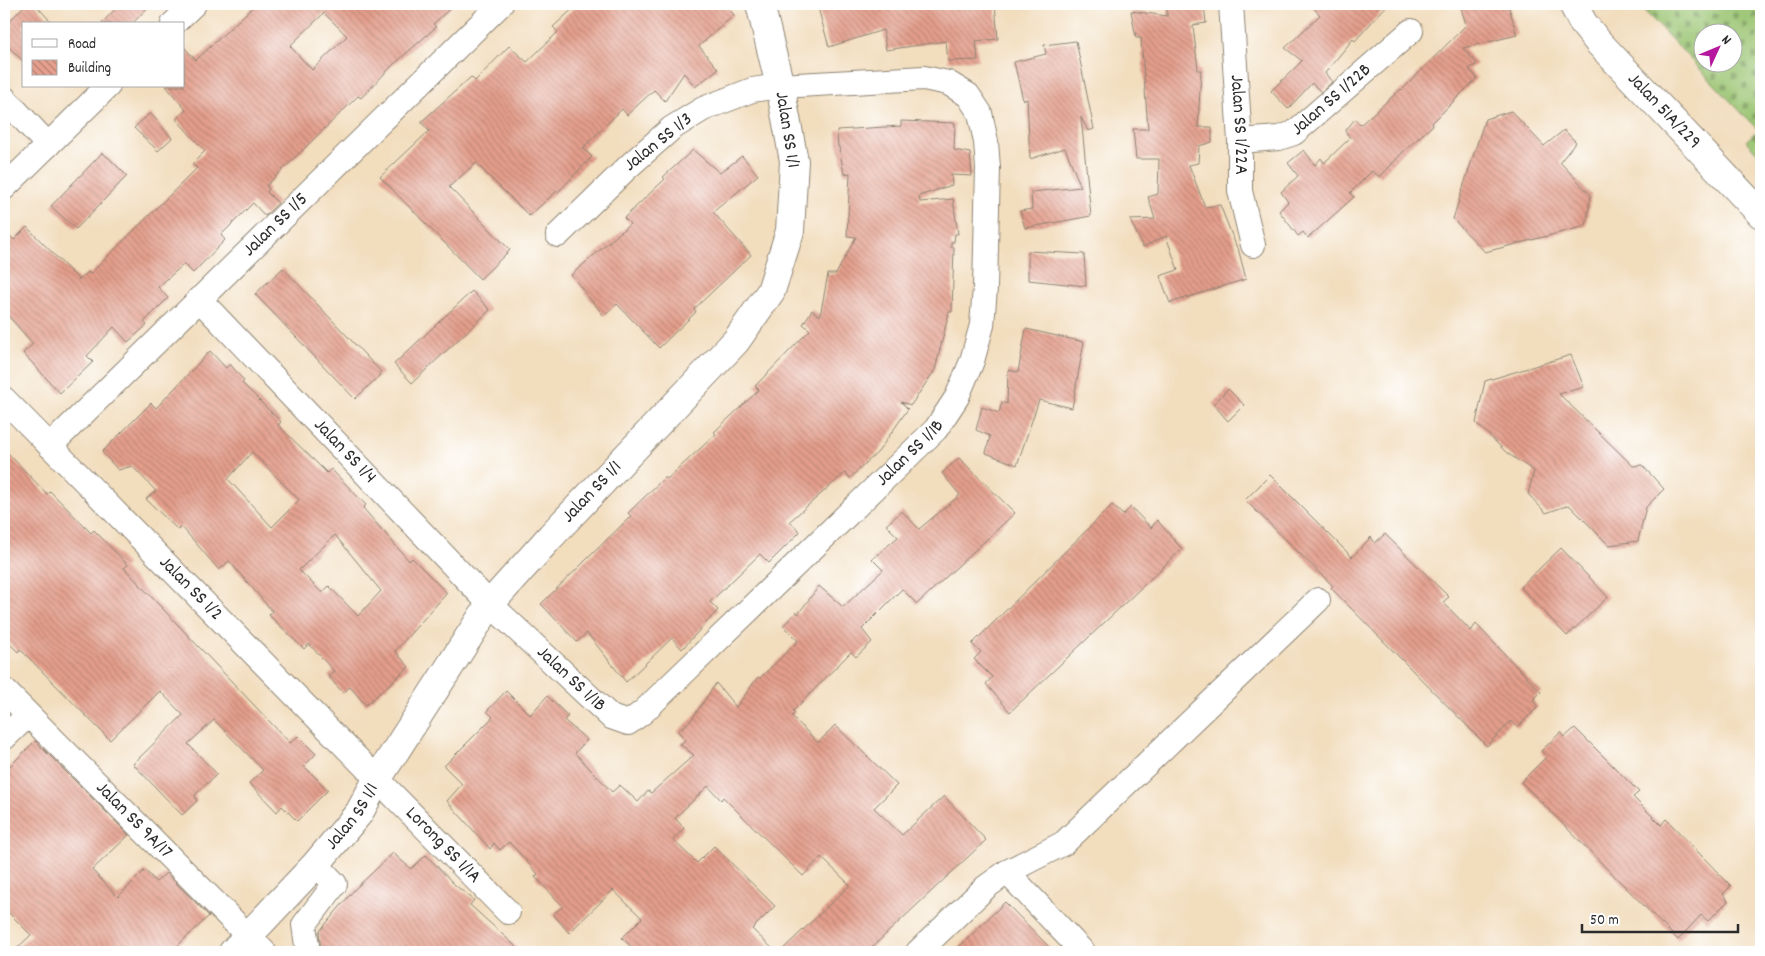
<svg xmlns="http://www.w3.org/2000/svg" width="1765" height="956" viewBox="0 0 1765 956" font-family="Dekko,sans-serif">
<defs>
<pattern id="cemetery-stones" width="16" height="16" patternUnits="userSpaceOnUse" patternTransform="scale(1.25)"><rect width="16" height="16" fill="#9ac471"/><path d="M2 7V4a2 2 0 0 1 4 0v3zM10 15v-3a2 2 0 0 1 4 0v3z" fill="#7e9f5d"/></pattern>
<pattern id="building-back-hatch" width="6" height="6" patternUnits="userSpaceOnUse" patternTransform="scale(1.25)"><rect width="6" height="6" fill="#e49e8b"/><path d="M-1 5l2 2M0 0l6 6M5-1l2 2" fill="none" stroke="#b98172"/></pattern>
</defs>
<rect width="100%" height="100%" fill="#fff"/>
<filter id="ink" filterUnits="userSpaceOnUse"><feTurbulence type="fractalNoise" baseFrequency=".02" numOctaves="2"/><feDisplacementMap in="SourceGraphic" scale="10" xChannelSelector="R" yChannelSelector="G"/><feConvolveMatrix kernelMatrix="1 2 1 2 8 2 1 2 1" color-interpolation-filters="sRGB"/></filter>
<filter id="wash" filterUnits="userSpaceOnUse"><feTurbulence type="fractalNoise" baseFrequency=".0096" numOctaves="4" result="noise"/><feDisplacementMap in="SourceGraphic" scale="20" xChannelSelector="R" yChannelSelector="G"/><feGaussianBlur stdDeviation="1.12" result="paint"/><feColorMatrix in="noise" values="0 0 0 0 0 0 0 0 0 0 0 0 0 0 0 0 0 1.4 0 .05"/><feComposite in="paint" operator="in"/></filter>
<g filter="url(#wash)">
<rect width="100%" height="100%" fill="#f2ddbd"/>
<path fill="url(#cemetery-stones)" stroke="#62784e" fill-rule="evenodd" d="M 1638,4 L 1761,4 L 1761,157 L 1746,141 L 1758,130 ZM 1702,32 L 1732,32 L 1732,62 L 1702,62 Z"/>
<g id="blocks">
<g fill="url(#building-back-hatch)" fill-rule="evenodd">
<polygon points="26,4 35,4 53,24 24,24 24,62 4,42 4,27"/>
<polygon points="120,4 151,4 132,24 101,24"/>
<path d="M 256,4 L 455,4 L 433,24 L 436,27 L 392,66 L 361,98 L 358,96 L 266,186 L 269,189 L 267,192 L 278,203 L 265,216 L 253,203 L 221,235 L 225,240 L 193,273 L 184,264 L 158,287 L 168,298 L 144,322 L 147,325 L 128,342 L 114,327 L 87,356 L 93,362 L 60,393 L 23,353 L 33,344 L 4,311 L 4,230 L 14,240 L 27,227 L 79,280 L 88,272 L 90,274 L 197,168 L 192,164 L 205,151 L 176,119 L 186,110 L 166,86 L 184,86 L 184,47 L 196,60 ZM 324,13 L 347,36 L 312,70 L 290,46 Z"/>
<polygon points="578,4 725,4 734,15 699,46 718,69 695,87 684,73 665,101 654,90 627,115 622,109 583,148 592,157 558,192 557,191 529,216 476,163 449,187 510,250 480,279 380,177 429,131 421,122 471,77 475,81 509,46 527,62 558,32 553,27"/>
<polygon points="817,4 995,4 998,39 976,41 978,60 948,61 946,41 886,50 883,30 829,47"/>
<polygon points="1167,4 1204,4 1206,23 1193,25 1198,70 1201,70 1198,127 1212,127 1212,142 1199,146 1198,163 1189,165 1205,207 1220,205 1237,248 1238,248 1246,279 1170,303 1160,276 1178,270 1166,236 1143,247 1130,220 1155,219 1148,197 1158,194 1159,159 1136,159 1133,129 1148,129 1141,38 1136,38 1131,11 1167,16"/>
<polygon points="1310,4 1388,4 1355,41 1353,39 1325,73 1332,82 1321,92 1312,83 1288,109 1271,91 1302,61 1285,48 1320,15"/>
<polygon points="1460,4 1508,4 1517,35 1463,48 1477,64 1469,69 1477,78 1432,123 1433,125 1404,151 1380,177 1372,171 1350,193 1354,197 1308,238 1303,232 1298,236 1279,211 1288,202 1281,192 1298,176 1288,163 1304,150 1315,165 1321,158 1324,163 1350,138 1345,131 1355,119 1360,125 1401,89 1402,90 1466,25"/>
<polygon points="1076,41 1094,129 1088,131 1081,117 1091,216 1025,228 1020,211 1032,209 1031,192 1081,187 1065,148 1030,159 1027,99 1023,100 1014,62 1046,54 1044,45"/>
<polygon points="1511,111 1544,146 1564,130 1576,142 1560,162 1591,195 1586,226 1485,252 1453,219 1485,119"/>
<polygon points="150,113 172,138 158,151 134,128"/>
<polygon points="901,121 955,123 954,150 970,153 972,176 951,175 952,185 919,196 920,202 953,199 958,234 955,234 954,242 951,242 951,247 954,247 952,312 949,312 935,370 911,405 901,402 908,409 878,452 850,478 845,473 790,521 800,532 769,563 760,554 710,602 718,610 682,649 672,638 626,682 587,633 577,642 541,604 631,516 628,513 665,477 667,479 716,434 714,432 759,390 755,386 810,330 803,324 812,310 820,316 828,274 836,274 856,237 847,236 850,173 844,174 839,147 838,147 837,130 901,126"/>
<polygon points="693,150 720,173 742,156 758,175 713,212 751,255 694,309 696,312 659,348 617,304 604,316 571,275 630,224 624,218 665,179 663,177"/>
<polygon points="102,153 109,158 127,176 76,229 51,206"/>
<polygon points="1028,251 1084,254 1086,286 1028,280"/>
<polygon points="283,268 382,373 355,399 255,294"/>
<polygon points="472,291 490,310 412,383 394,364"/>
<polygon points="1026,329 1084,342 1072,408 1039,400 1017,465 986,453 990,436 976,430 982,407 999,413 1002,402 1007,404 1008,370 1018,372"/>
<path d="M 210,351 L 226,368 L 230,364 L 244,381 L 242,383 L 281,422 L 278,425 L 327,473 L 331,469 L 366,505 L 363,508 L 409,561 L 412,558 L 447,593 L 395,651 L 409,667 L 366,705 L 350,687 L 343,693 L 328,676 L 334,671 L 309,644 L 304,649 L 269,615 L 272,611 L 229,561 L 219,570 L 181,526 L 178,530 L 146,499 L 156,491 L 132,466 L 118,470 L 102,452 L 151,403 L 156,408 ZM 252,452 L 299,500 L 272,527 L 228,479 ZM 335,535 L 381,591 L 358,616 L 329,586 L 322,593 L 299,570 Z"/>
<polygon points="1571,355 1584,387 1559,394 1633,466 1642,465 1664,489 1646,507 1638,541 1609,545 1569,505 1546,513 1528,494 1534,471 1507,453 1476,423 1485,381"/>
<polygon points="1228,389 1244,405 1228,421 1213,404"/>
<polygon points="4,449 47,494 50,491 91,533 94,530 128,565 124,568 290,743 298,736 316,754 304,766 328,790 297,821 282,806 277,812 249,783 263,770 214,720 188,744 217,774 195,795 197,801 182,815 133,764 183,715 160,691 110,740 20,649 18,652 4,638"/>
<polygon points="959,458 1015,513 917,604 902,589 862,629 872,642 856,657 851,652 793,711 795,713 792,716 818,743 835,725 897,785 874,808 902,835 944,796 986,840 867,952 780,952 850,885 821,857 803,876 723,797 721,800 708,786 675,818 684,828 673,840 697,863 714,846 775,906 752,929 776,952 637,952 622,938 642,918 613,890 569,933 553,914 563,906 535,877 538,874 509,842 500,850 494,843 490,849 447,801 462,784 444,766 493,717 487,711 506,691 530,715 547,696 568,716 564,720 587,740 575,753 612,792 620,785 638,802 648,791 651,793 694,755 680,744 686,740 678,731 692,719 716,683 736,707 758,677 760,678 798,641 783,626 796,612 798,614 819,586 843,607 883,570 872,559 898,537 886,525 902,511 919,529 960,495 942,473"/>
<polygon points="1270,475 1352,557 1371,537 1375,543 1385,534 1449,597 1443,602 1471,631 1476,624 1541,692 1533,700 1538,707 1518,727 1511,721 1487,746 1331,588 1333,586 1245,500"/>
<polygon points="1112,505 1123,515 1131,507 1151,528 1157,520 1182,549 1010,712 986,684 992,677 974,659 981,652 972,644"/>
<polygon points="1561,548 1608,597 1567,636 1520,587"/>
<polygon points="1575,728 1639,792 1633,797 1661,825 1666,819 1731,886 1723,894 1728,901 1708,921 1701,915 1678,940 1521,782 1546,757 1541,751 1561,732 1565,737"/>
<polygon points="35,741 129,835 92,870 118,897 145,870 156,882 166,873 209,916 171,952 13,952 31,935 4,908 4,772"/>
<polygon points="393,853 411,869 426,855 456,886 474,900 470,905 522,952 321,952 319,932 354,890"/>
<polygon points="1005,902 1054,952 954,952"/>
</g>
</g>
</g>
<g filter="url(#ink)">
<use href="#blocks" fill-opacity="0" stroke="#8e8474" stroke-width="1"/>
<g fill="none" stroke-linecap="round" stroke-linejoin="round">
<g stroke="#8e8474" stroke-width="26">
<g id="minor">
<path id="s1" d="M 1231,4 L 1240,141 L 1240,191 L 1253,245"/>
<polyline points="173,24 194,4"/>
<polyline points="4,98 48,145"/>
<path id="s2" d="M 1240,141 L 1279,138 L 1294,133 L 1411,31"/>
<polyline points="4,188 108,86"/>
<path id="s3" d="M 199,299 L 490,604 L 611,717 L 628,723 L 643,712 L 936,429 L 957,397 L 972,361 L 982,325 L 985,288 L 988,168 L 986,142 L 980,113 L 968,95 L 948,83 L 924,78 L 780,86 L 752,90 L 703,109 L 672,128 L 629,166 L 558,235"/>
<path id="s4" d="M 4,399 L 508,912"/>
<path id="s5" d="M 50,446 C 200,298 352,152 501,4"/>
<path id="s6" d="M 4,690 L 264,952"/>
<polyline points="4,738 28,715"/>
<polyline points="1007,872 1083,952"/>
<polyline points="308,952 304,925 335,884 316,864"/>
<polyline points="918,952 986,887 1007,872 1064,843 1318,600"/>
</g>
</g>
<g stroke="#8e8474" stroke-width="30">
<g id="tertiary">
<path id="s7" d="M 1573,4 L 1583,23 L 1599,43 L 1761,214"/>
<path id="s8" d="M 233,952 L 316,864 L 359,813 L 378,778 L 490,604 L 551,536 L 736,341 L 771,291 L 790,231 L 794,161 L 780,86 L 760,4"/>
</g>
</g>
<use href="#minor" stroke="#fff" stroke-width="24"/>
<use href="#tertiary" stroke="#fff" stroke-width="28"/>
</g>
</g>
<g text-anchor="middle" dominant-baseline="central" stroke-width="4" stroke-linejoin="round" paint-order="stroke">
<g font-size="19" fill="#2b2b2b" stroke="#fff">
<text stroke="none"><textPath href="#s2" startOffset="105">Jalan SS 1/22B</textPath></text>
<text stroke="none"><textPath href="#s7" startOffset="141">Jalan 51A/229</textPath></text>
<text stroke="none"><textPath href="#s1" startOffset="121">Jalan SS 1/22A</textPath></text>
<text transform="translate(786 130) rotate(81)">Jalan SS 1/1</text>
<text transform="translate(659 143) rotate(-39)">Jalan SS 1/3</text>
<text stroke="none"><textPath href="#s5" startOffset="316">Jalan SS 1/5</textPath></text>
<text stroke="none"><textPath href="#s3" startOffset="996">Jalan SS 1/1B</textPath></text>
<text stroke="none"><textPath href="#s3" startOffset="211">Jalan SS 1/4</textPath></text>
<text stroke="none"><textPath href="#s8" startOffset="586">Jalan SS 1/1</textPath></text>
<text stroke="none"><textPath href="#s4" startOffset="266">Jalan SS 1/2</textPath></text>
<text stroke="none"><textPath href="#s3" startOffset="532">Jalan SS 1/1B</textPath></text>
<text stroke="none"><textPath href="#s8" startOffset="181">Jalan SS 1/1</textPath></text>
<text stroke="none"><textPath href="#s6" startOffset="184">Jalan SS 9A/17</textPath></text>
<text stroke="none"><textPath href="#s4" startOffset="626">Lorong SS 1/1A</textPath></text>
</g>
</g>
<rect width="1765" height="956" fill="none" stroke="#fff" stroke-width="20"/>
<rect x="22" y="22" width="162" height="65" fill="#ffffff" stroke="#aaaaaa"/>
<rect x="32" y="39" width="25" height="8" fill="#ffffff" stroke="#aaaaaa"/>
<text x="68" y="48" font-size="15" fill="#2b2b2b">Road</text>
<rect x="32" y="60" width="25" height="15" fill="url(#building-back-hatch)" stroke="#aaaaaa"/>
<text x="68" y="72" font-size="15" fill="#2b2b2b">Building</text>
<g transform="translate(1718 48) rotate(46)"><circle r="24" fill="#ffffff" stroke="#aaaaaa"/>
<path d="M0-4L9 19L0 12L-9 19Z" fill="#b5179e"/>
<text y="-8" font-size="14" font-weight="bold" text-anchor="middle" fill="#2b2b2b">N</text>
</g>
<path d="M1582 924v8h156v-8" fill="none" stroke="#2b2b2b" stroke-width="2.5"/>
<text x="1590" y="924" font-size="15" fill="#2b2b2b" stroke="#ffffff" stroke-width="4" paint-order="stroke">50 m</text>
</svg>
